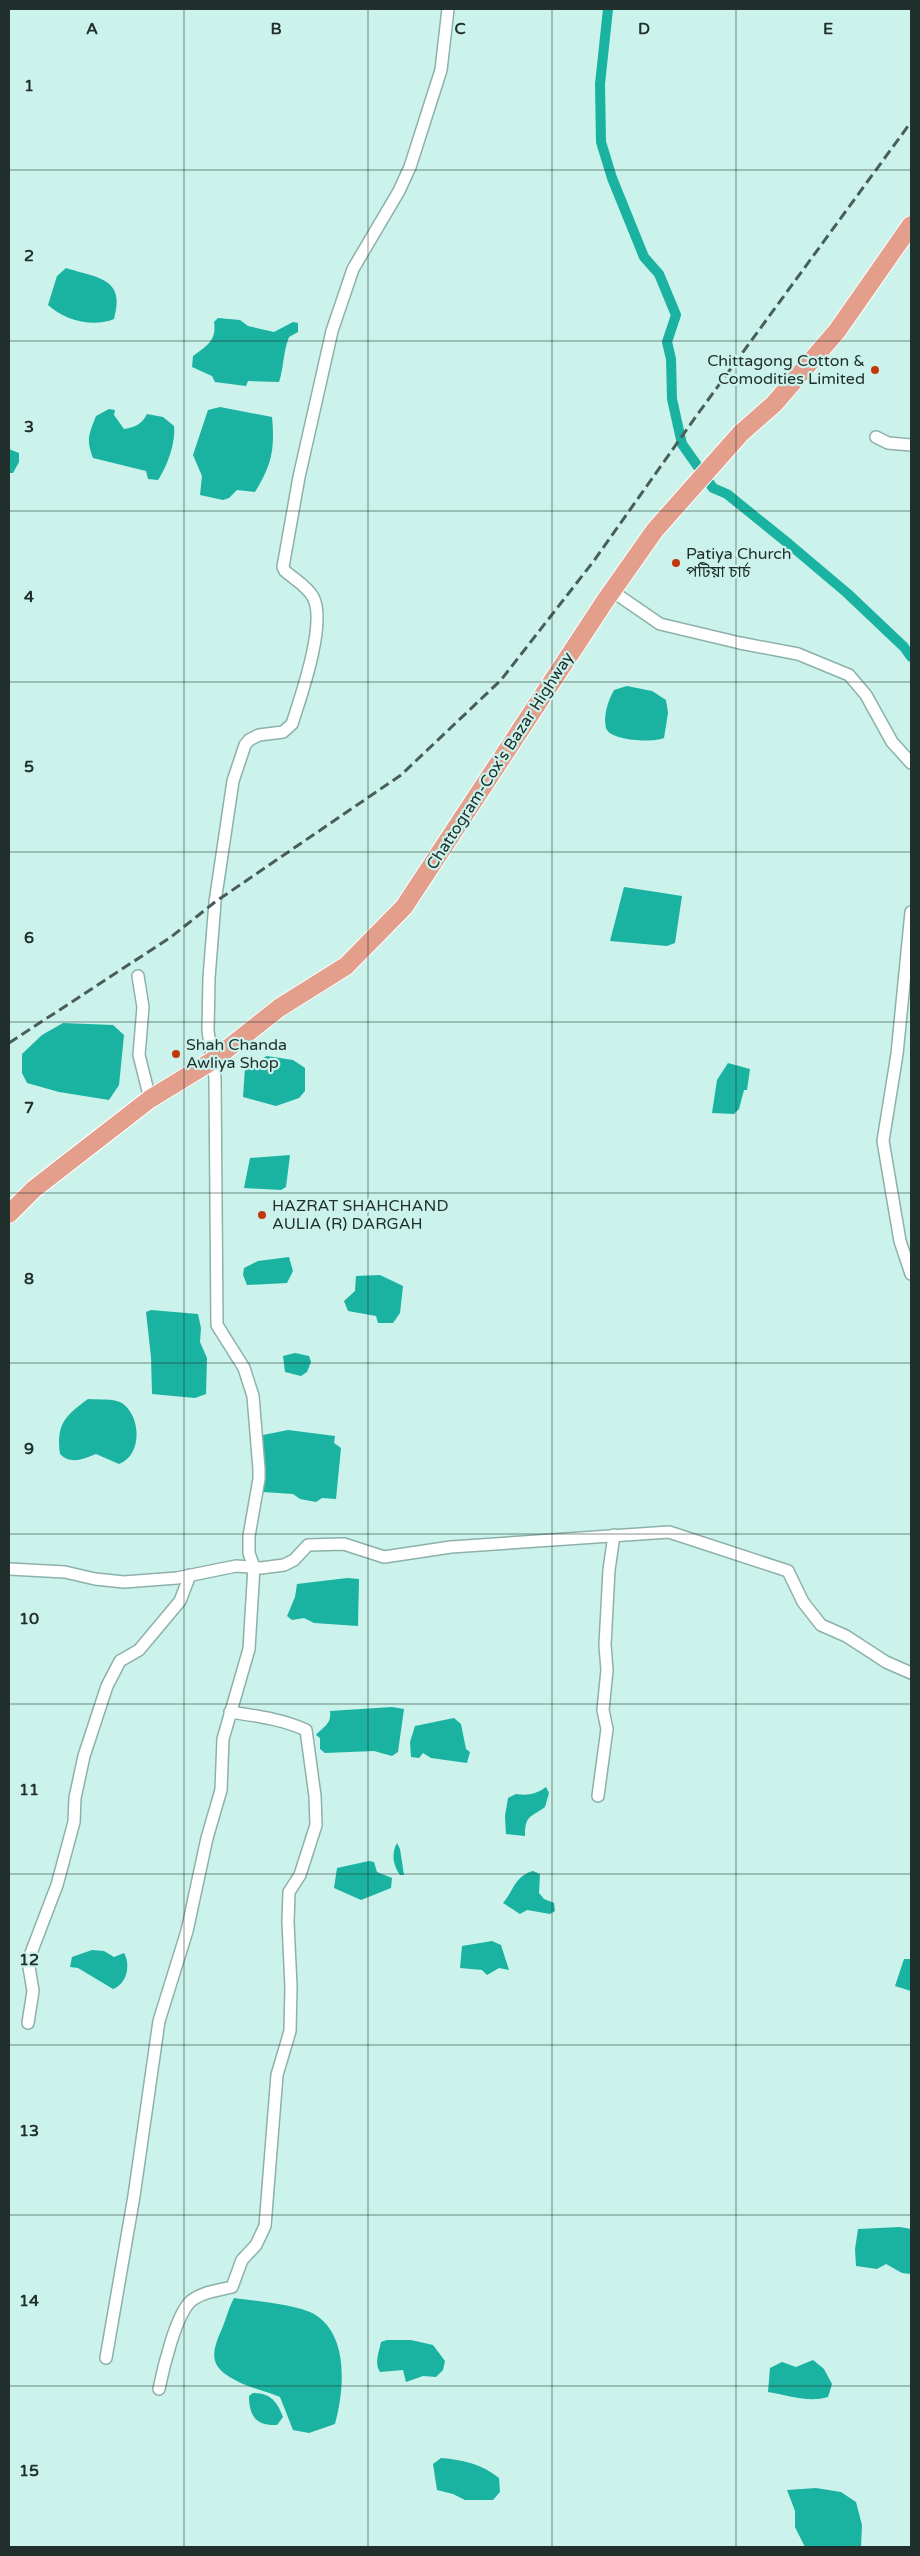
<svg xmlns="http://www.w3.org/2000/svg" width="920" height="2556" viewBox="0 0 920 2556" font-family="'Varela Round','Noto Sans Bengali',sans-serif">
<rect width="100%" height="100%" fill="#cbf2eb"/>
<g fill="#1ab2a1">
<path d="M 66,268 C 98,278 126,278 114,319 C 93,328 64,320 48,305 L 57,276 Z"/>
<path d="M 218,318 L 240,320 L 248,326 L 274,332 L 293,322 L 298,323 L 298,332 L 289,337 C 283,352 284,367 279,382 L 248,381 L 246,386 L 215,382 L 212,376 L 192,367 L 193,356 C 207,346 217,340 214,322 Z"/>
<path d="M 220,407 L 272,417 C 275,448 272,465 255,492 L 237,490 L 229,498 L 223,500 L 200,495 L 202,476 L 193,455 L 208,410 Z"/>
<path d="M 109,409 L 115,410 L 114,415 L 124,429 C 136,427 142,424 147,414 L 163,417 L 174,426 C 176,442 167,467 158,480 L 148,479 L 146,471 L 93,458 C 86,439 89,434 96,416 Z"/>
<polygon points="9,449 19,453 19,462 13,473 9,473"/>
<path d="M 627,686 L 652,691 L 666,700 L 668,713 L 664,738 C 653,743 610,741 606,728 C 603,715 608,701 614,690 Z"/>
<polygon points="624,887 682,896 675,943 667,946 610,941"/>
<polygon points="63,1023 113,1025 124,1035 119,1085 109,1100 59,1092 27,1083 22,1073 22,1054 42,1035"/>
<polygon points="267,1056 293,1060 305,1068 305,1091 299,1098 276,1106 243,1097 245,1068"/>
<polygon points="728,1063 750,1069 747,1090 744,1090 739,1109 734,1114 712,1113 717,1080"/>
<polygon points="290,1155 286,1187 281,1190 244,1188 250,1158"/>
<polygon points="289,1257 293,1271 287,1283 247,1285 243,1275 244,1268 258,1261"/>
<polygon points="380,1275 403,1286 400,1313 393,1323 378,1323 376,1316 348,1311 344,1301 355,1291 356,1276"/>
<polygon points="151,1310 198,1314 201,1328 200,1342 207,1358 206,1394 195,1398 152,1394 151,1357 146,1312"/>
<polygon points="295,1353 309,1356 311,1362 307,1372 301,1376 285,1372 283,1356"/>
<path d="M 88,1399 C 97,1400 114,1398 122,1403 C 141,1416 143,1455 119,1464 L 96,1454 C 83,1459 71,1465 60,1454 C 56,1424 65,1416 88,1399 Z"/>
<polygon points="288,1430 335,1436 334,1443 341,1448 336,1499 322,1498 316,1502 300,1499 293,1494 263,1492 261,1438 263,1435"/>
<polygon points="347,1578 359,1579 358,1626 314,1623 304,1618 292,1620 287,1616 295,1597 297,1584"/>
<path d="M 392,1707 L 404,1709 L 398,1752 L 392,1756 L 374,1751 L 325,1753 L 320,1749 L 320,1738 L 316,1735 C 323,1727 332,1724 330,1711 Z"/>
<polygon points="454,1718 461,1724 466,1749 470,1752 467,1763 431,1758 423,1753 419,1758 411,1757 410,1742 415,1726"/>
<path d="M 546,1787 L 549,1793 L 545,1807 C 530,1818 525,1815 525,1836 L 506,1834 L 505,1816 L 508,1798 L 516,1794 C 527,1796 537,1794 546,1787 Z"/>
<path d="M 397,1843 L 400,1849 L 404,1875 L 400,1875 C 393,1866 391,1853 397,1843 Z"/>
<polygon points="369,1861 374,1862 377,1872 392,1878 391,1888 361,1900 334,1888 337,1868"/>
<path d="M 533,1871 L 540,1874 L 539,1893 L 544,1899 L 554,1903 L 555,1911 L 550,1914 L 527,1910 L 520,1914 L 503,1903 C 514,1890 515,1876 533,1871 Z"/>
<polygon points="492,1941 501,1945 509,1970 499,1968 487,1975 482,1970 460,1968 462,1946"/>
<path d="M 92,1950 L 104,1951 L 114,1957 L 124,1953 C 131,1965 127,1984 113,1989 L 78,1968 L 70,1967 L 72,1957 Z"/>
<polygon points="904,1959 911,1959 911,1991 895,1986"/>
<polygon points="900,2227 911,2229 911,2274 902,2273 886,2264 877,2269 856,2266 855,2249 858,2229"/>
<path d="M 234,2298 C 254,2301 303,2305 317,2316 C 349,2338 344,2391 335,2424 L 309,2433 L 293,2430 L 280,2397 C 268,2392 255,2389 243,2384 C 213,2370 208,2360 221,2331 C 226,2320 228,2309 234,2298 Z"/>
<path d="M 387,2340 L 411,2340 L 433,2345 L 445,2361 L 443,2370 L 436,2377 L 423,2376 L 406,2382 L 403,2370 L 380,2372 C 374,2363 379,2352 381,2342 Z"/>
<path d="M 813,2360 L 824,2369 L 832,2384 L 828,2397 C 807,2403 788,2395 768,2392 L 770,2368 L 782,2362 L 796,2367 Z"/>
<path d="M 253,2393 C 271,2393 277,2402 283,2417 L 277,2425 C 256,2426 249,2416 249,2396 Z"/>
<path d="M 441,2458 C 463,2460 482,2464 499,2478 L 500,2492 L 493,2500 L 465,2500 L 453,2494 L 437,2490 L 433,2464 Z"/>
<polygon points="816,2488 841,2492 856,2502 862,2525 861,2547 805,2547 795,2527 795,2511 787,2490"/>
</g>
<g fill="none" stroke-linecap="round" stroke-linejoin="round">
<polyline stroke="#1ab2a1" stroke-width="10" points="608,9 600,84 601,142 612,178 644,257 659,274 676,315 667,342 671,359 672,399 682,444 713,488 727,494 789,544 847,593 904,647 911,657"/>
<g stroke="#8cb1aa" stroke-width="14">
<g id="minor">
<polyline points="876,437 888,443 911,445"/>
<polyline points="612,591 660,624 740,643 798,654 849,675 866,695 892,742 911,763"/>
<polyline points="911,912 897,1054 883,1141 900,1241 911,1274"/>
<polyline points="138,976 143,1007 139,1055 150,1099"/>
<polyline points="9,1569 65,1572 95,1579 124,1582 177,1578 236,1566 261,1568 284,1565 294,1560 308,1545 344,1544 384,1557 451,1547 669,1532 788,1571 803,1602 821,1625 846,1636 886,1662 911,1673"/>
<polyline points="598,1796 607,1729 603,1710 607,1670 605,1645 609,1570 614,1535"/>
<polyline points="28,2023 33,1991 28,1961 57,1885 74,1822 75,1798 84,1756 107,1686 120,1661 139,1650 180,1601 190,1575"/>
<path d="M 106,2358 L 134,2196 L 159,2021 L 187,1931 L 207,1838 L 221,1790 L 223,1739 L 249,1649 L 254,1567 L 249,1553 L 249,1536 L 259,1479 L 259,1469 L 253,1396 L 244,1368 L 217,1325 L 215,1078 L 208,1031 L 209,978 L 215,902 L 233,781 L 245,745 L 249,740 L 259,735 L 283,732 L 292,724 C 301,696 327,622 313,597 C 307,586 294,579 285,571 L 283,567 L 299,477 L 332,331 L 353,269 L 399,191 L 410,167 L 441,70 L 448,9"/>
<path d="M 159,2389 C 163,2369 176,2314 191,2301 C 202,2292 219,2290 232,2287 L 242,2260 L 256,2245 L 265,2226 L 277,2075 L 290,2031 L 291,1987 L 288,1922 L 289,1892 L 300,1875 L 316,1825 L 315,1796 L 306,1730 C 282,1719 257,1716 230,1712"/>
</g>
</g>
<g stroke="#fff" stroke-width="20">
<polyline id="trunk" points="9,1214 34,1189 150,1099 212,1061 279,1008 346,966 404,907 605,601 655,530 741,433 774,404 837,331 911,225"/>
</g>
<use href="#minor" stroke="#fff" stroke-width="11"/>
<use href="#trunk" stroke="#e39e8c" stroke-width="18"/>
<polyline stroke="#495e5a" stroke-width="3" stroke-dasharray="10 5" stroke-linecap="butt" points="9,1043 171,937 215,902 401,775 501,680 593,562 697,415 911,122"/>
</g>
<path fill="none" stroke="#21302d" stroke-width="1" stroke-opacity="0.55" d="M 184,9 L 184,2547M 368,9 L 368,2547M 552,9 L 552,2547M 736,9 L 736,2547M 9,170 L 911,170M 9,341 L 911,341M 9,511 L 911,511M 9,682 L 911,682M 9,852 L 911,852M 9,1022 L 911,1022M 9,1193 L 911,1193M 9,1363 L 911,1363M 9,1534 L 911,1534M 9,1704 L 911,1704M 9,1874 L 911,1874M 9,2045 L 911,2045M 9,2215 L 911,2215M 9,2386 L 911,2386"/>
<g fill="#c1380b" stroke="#cbf2eb" stroke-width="2">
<circle cx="875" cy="370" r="5"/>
<circle cx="676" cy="563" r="5"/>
<circle cx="176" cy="1054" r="5"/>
<circle cx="262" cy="1215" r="5"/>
</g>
<g text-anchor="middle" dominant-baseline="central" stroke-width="4.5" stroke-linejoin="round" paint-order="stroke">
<g font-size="16" fill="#21302d" stroke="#cbf2eb" text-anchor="start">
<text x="865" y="361" text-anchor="end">Chittagong Cotton &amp;<tspan x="865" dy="18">Comodities Limited</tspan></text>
<text x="686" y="554">Patiya Church<tspan x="686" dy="18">পটিয়া চার্চ</tspan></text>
<text x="186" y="1045">Shah Chanda<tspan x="186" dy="18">Awliya Shop</tspan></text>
<text x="272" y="1206">HAZRAT SHAHCHAND<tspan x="272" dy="18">AULIA (R) DARGAH</tspan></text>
</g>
<g font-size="16" fill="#21302d" stroke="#cbf2eb">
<text transform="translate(500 761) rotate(-57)">Chattogram-Cox's Bazar Highway</text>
</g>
</g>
<g font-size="16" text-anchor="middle" font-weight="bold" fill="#21302d" stroke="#cbf2eb" stroke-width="4.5" stroke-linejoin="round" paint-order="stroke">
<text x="92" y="34">A</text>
<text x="276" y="34">B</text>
<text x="460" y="34">C</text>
<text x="644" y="34">D</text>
<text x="828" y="34">E</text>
<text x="29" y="91">1</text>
<text x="29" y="261">2</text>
<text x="29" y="432">3</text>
<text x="29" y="602">4</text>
<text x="29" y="772">5</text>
<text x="29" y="943">6</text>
<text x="29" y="1113">7</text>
<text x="29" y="1284">8</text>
<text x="29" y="1454">9</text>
<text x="29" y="1624">10</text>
<text x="29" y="1795">11</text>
<text x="29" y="1965">12</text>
<text x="29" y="2136">13</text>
<text x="29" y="2306">14</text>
<text x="29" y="2476">15</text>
</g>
<rect width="920" height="2556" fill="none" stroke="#21302d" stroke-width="20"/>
</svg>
